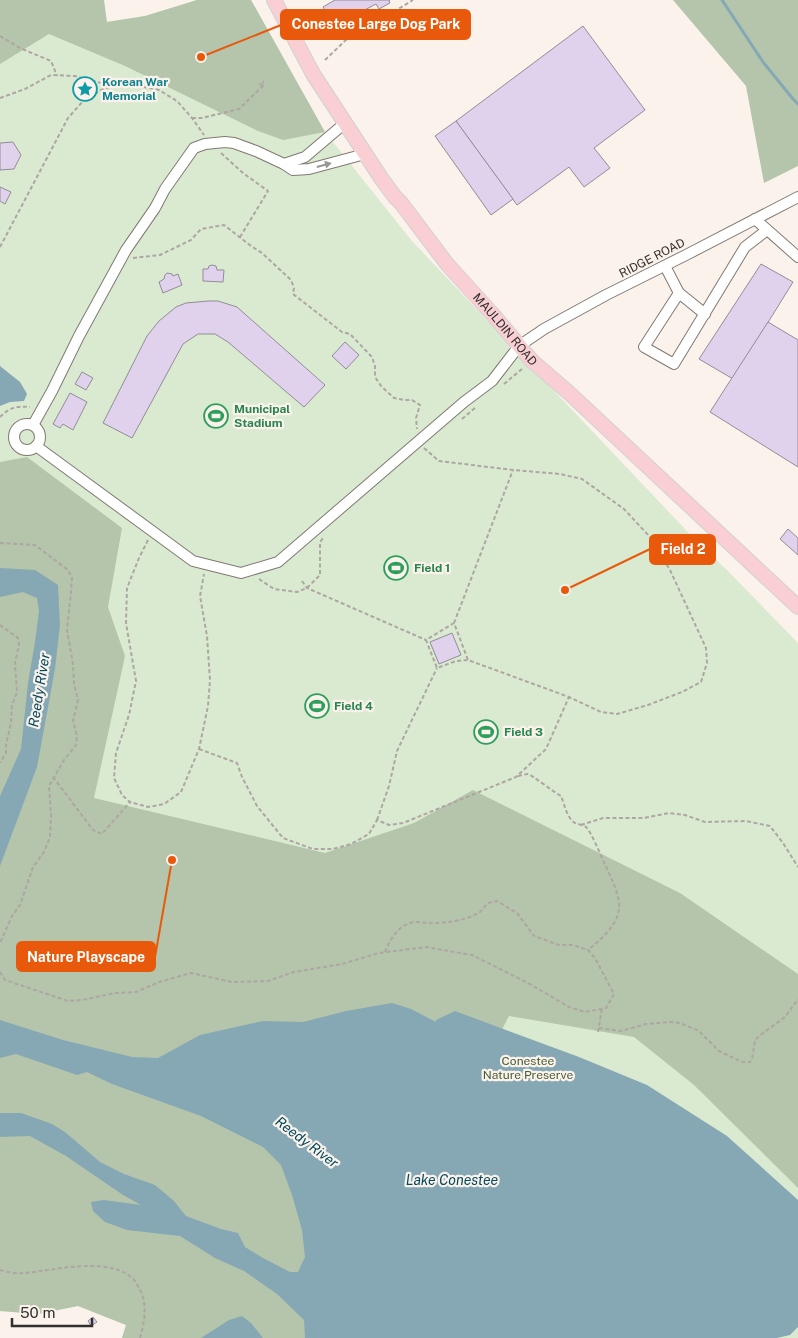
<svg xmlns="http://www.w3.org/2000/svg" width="798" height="1338" viewBox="0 0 798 1338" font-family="'Public Sans',sans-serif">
<rect width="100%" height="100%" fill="#fbf2ec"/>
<polygon fill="#daead1" points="0,0 106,22 145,16 197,0 251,0 325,132 412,241 703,548 727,570 798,643 798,1338 122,1338 126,1325 78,1306 38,1314 0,1311"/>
<g fill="#b4c5ab">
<polygon points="0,0 104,0 107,22 145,16 197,0 251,0 325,132 283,140 258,131 125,66 49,34 0,64"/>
<polygon points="673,0 798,0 798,166 764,183 746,86"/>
<polygon points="27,457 122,528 108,607 125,656 94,798 325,853 414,823 473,790 680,893 798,974 798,1188 694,1085 634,1037 509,1016 463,1104 477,1338 122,1338 126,1325 78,1306 38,1314 0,1311 0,462"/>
</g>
<g fill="#86a7b4">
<polygon points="0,366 20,382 27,394 24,401 10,402 0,406"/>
<polygon points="0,568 35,570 58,585 60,625 55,669 37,767 0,866 0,796 21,749 28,683 35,642 39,611 37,598 23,592 0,597"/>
<polygon points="392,1003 411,1009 436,1022 436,1020 455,1011 579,1057 647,1085 727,1136 798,1200 798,1327 790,1335 777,1338 305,1338 304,1320 277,1294 244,1271 215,1258 180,1236 127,1230 105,1222 93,1211 91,1202 104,1200 141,1205 123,1195 66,1156 30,1136 0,1137 0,1113 21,1113 52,1124 65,1132 100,1162 124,1174 155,1185 174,1201 186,1216 221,1229 238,1233 245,1247 263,1258 290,1272 298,1272 305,1257 302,1230 292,1195 281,1165 263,1147 201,1116 112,1084 87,1072 77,1075 16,1054 0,1058 0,1020 63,1040 132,1057 158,1058 200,1035 263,1021 303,1022 346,1011"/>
<polygon points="242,1316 251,1323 263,1338 201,1338 229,1320"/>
</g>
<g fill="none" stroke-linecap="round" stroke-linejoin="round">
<polyline stroke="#86a7b4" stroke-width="3" points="722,0 763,62 793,99 798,104"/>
</g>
<g fill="#e0d1ed" stroke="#918d95">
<polygon points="335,0 390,0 389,1 390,3 379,9 376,4 361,12 362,13 354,18 356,21 351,24 349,21 335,28 334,27 332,28 323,11 325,10 323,7"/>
<polygon points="583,26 645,110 594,148 610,168 584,187 569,167 517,205 456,121"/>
<polygon points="456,121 513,199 491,215 435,136"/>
<polygon points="13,142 21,155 14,169 0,170 0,143"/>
<polygon points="0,187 11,192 5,204 0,201"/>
<polygon points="761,264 793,282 733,379 699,359"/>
<polygon points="212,265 216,266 217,270 224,270 223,282 203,281 203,269 208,269 209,266"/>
<polygon points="167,273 172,274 173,276 178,274 182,285 163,293 159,282 164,279 165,275"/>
<polygon points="208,301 218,301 237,307 325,385 304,407 228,342 215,334 198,334 183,344 132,438 103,423 147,336 159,321 176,307 186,303"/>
<polygon points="768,322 798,340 798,467 710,412"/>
<polygon points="345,342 359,355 346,369 332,356"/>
<polygon points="82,372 93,378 86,390 75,384"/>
<polygon points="70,393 87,402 73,430 63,424 60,428 53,424"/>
<polygon points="788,529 798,538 798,555 780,539"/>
<polygon points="452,633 461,655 439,664 430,642"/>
<polygon points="93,1317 97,1322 91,1326 88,1321"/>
</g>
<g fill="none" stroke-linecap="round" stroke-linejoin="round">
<g stroke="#807973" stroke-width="12">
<g id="minor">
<polyline points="284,164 305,157 345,123"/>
<polyline points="755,219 798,257"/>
<polyline points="665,266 679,293 644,347 674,364 745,247 767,230"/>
<polyline points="679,293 705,314"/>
<circle cx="27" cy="437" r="13"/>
<polyline points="33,425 52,391 79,336 126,250 155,208 165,189 194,148 205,144 225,142 234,143 256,151 284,164 293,170 309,169 365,154"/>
<polyline points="36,446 193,561 241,573 278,562 464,402 492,381 519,346 544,329 606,295 686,255 798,197"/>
</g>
</g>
<g stroke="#d2d1d1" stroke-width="16">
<g id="major">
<path id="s1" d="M 274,0 L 313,74 L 381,178 L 395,197 L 401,203 L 447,264 L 495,317 L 532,361 L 568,392 L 798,607"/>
</g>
</g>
<g stroke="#ada6a2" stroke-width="2" stroke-dasharray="4 2.5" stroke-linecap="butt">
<polyline points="0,36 20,48 51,61 57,76"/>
<polyline points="325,60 349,37 385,17 413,0"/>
<polyline points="259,84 264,85"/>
<polyline points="0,98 25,89 51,75 75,76 113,86 139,86 159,90 177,101 192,118 204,135"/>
<polyline points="192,118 202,118 239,109 264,85 263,81"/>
<polyline points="221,153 243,173 268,191 240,237"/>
<polyline points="0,247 68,118 84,100 103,89 113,86"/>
<polyline points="133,258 160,255 191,240 201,229 224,225 251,246 262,253 291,280 294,288 293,294 342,332 350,334 372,357 375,366 375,377 381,386 394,398 404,400 412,400 420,405 416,418 417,429"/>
<polyline points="504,384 522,369"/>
<path d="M 0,417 C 10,407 17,406 30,407"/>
<polyline points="462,419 476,407"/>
<polyline points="424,448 439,461 513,470 560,474 582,479 624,509 650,537 670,570 706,648 707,663 701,682 682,692 648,705 617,714 601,712 569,697 468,660 456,661 437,668 426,640 454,623 468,660"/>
<polyline points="148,540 139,558 127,588 126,623 136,681 129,715 116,753 114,778 122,795 130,802 148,807 164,804 181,792 199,749 208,706 210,680 207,636 200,596 204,574"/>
<polyline points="0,543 35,545 68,570 72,578 71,592 67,630 73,664 74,684 78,700 73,721 77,736 76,745 64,760 49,786 51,816 50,837 44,852 33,867 20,905 12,916 0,943"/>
<polyline points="259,579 274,589 297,592 307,588 320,575 320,542 324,537"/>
<polyline points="302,581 307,588 426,640"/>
<polyline points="454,623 513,470"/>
<polyline points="0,625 18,638 19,644 15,663 17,692 15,698 12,704 11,723 6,745 6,753 0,763"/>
<polyline points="199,749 237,763 242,777 257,806 283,838 313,849 333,849 351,844 369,834 377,820 389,825 403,823 516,777 546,749 569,697"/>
<polyline points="53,777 93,830 102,834 130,802"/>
<polyline points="377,820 389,786 397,751 437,668"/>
<polyline points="581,825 603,818 644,818 669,813 685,815 705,822 746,821 770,826 783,843 798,867"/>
<path d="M 385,952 C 390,940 397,927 410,923 C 416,921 424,923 430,923 C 446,923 466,921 480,912 C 483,909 485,906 488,903 L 497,901 L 517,913 L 534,936 L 559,945 L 573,945 L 588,950"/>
<path d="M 0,972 L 5,980 L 68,1001 L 82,1000 L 115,993 L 136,992 L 159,982 L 191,973 L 232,982 L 268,981 L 294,972 L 342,964 L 379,953 L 426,947 L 472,955 L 528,983 L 569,1007 L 585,1012 L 606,1008 L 614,994 L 595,958 L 588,950 C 631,915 623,903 602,858 C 599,851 591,832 586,827 C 583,825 578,824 575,823 C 566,817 565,805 561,796 C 555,793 532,775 528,774 C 524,774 519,776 516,777"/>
<polyline points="599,1028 621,1031 646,1024 670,1022 680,1023 699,1031 719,1051 742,1062 750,1062 752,1059 755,1041 759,1036 785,1017 798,999"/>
<polyline points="598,1032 602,1008"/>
<path d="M 0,1270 C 7,1272 16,1274 23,1273 C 53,1271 105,1256 131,1277 C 134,1279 136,1283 138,1286 C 148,1302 145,1321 140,1338"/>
</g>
<use href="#minor" stroke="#fff" stroke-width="10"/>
<use href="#major" stroke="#f9cfd4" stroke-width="14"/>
</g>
<defs><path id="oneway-solid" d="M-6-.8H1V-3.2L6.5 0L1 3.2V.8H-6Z" transform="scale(1.25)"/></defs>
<use fill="#999796" href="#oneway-solid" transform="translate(324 165) rotate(-15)"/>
<defs>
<g id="sight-ring" transform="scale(1.25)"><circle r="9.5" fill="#fbf2ec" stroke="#0f9aa8" stroke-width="1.5"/><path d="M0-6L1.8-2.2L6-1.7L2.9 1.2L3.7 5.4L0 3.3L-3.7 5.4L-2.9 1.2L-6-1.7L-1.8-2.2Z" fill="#0f9aa8"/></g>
<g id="stadium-ring" transform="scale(1.25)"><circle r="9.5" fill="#fbf2ec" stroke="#2e9e5b" stroke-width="1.5"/><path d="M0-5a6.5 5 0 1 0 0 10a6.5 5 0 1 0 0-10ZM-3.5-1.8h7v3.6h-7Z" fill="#2e9e5b"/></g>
</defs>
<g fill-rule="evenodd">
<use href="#sight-ring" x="85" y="89"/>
<use href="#stadium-ring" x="216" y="416"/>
<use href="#stadium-ring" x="396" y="568"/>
<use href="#stadium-ring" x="317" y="706"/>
<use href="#stadium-ring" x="486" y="732"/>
</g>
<g text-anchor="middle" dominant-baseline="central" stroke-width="4.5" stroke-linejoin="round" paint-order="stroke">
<g font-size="12" font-weight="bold" fill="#0d838f" stroke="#fbf2ec" text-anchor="start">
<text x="102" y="82">Korean War<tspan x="102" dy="14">Memorial</tspan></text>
</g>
<g font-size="12" fill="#332f2d" stroke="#fbf2ec">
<text transform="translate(652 258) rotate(-27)">RIDGE ROAD</text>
<text stroke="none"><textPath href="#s1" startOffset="404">MAULDIN ROAD</textPath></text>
</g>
<g font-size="12" font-weight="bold" fill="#27864d" stroke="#fbf2ec" text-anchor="start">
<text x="234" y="409">Municipal<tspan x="234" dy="14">Stadium</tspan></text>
<text x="414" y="568">Field 1</text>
<text x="334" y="706">Field 4</text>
<text x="504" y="732">Field 3</text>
</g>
<g font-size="12" fill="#455f36" stroke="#fbf2ec">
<text x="528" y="1061">Conestee<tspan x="528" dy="14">Nature Preserve</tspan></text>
</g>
<g font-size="14" font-style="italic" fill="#03495e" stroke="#fbf2ec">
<text transform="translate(39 690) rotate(-81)">Reedy River</text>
<text transform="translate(307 1142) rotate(37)">Reedy River</text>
<text x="452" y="1180">Lake Conestee</text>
</g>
</g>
<path fill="none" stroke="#e8590c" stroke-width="2" d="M201 57L281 25M565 590L650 549M172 860L155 957"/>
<g fill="#e8590c" stroke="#fbf2ec" stroke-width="2">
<circle cx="201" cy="57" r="5"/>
<circle cx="565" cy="590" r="5"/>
<circle cx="172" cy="860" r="5"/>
</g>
<g fill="#e8590c" stroke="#e8590c" stroke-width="2">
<rect x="281" y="10" width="189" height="29" rx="5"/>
<rect x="650" y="535" width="65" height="29" rx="5"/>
<rect x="17" y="942" width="138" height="29" rx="5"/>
</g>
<g font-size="14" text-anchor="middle" font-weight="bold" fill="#fff">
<text x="376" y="29">Conestee Large Dog Park</text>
<text x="683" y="554">Field 2</text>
<text x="86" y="962">Nature Playscape</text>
</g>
<path d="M12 1318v8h80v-8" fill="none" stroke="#332f2d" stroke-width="2.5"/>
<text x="20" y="1318" font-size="15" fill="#332f2d" stroke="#fbf2ec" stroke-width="4" paint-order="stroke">50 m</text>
</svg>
